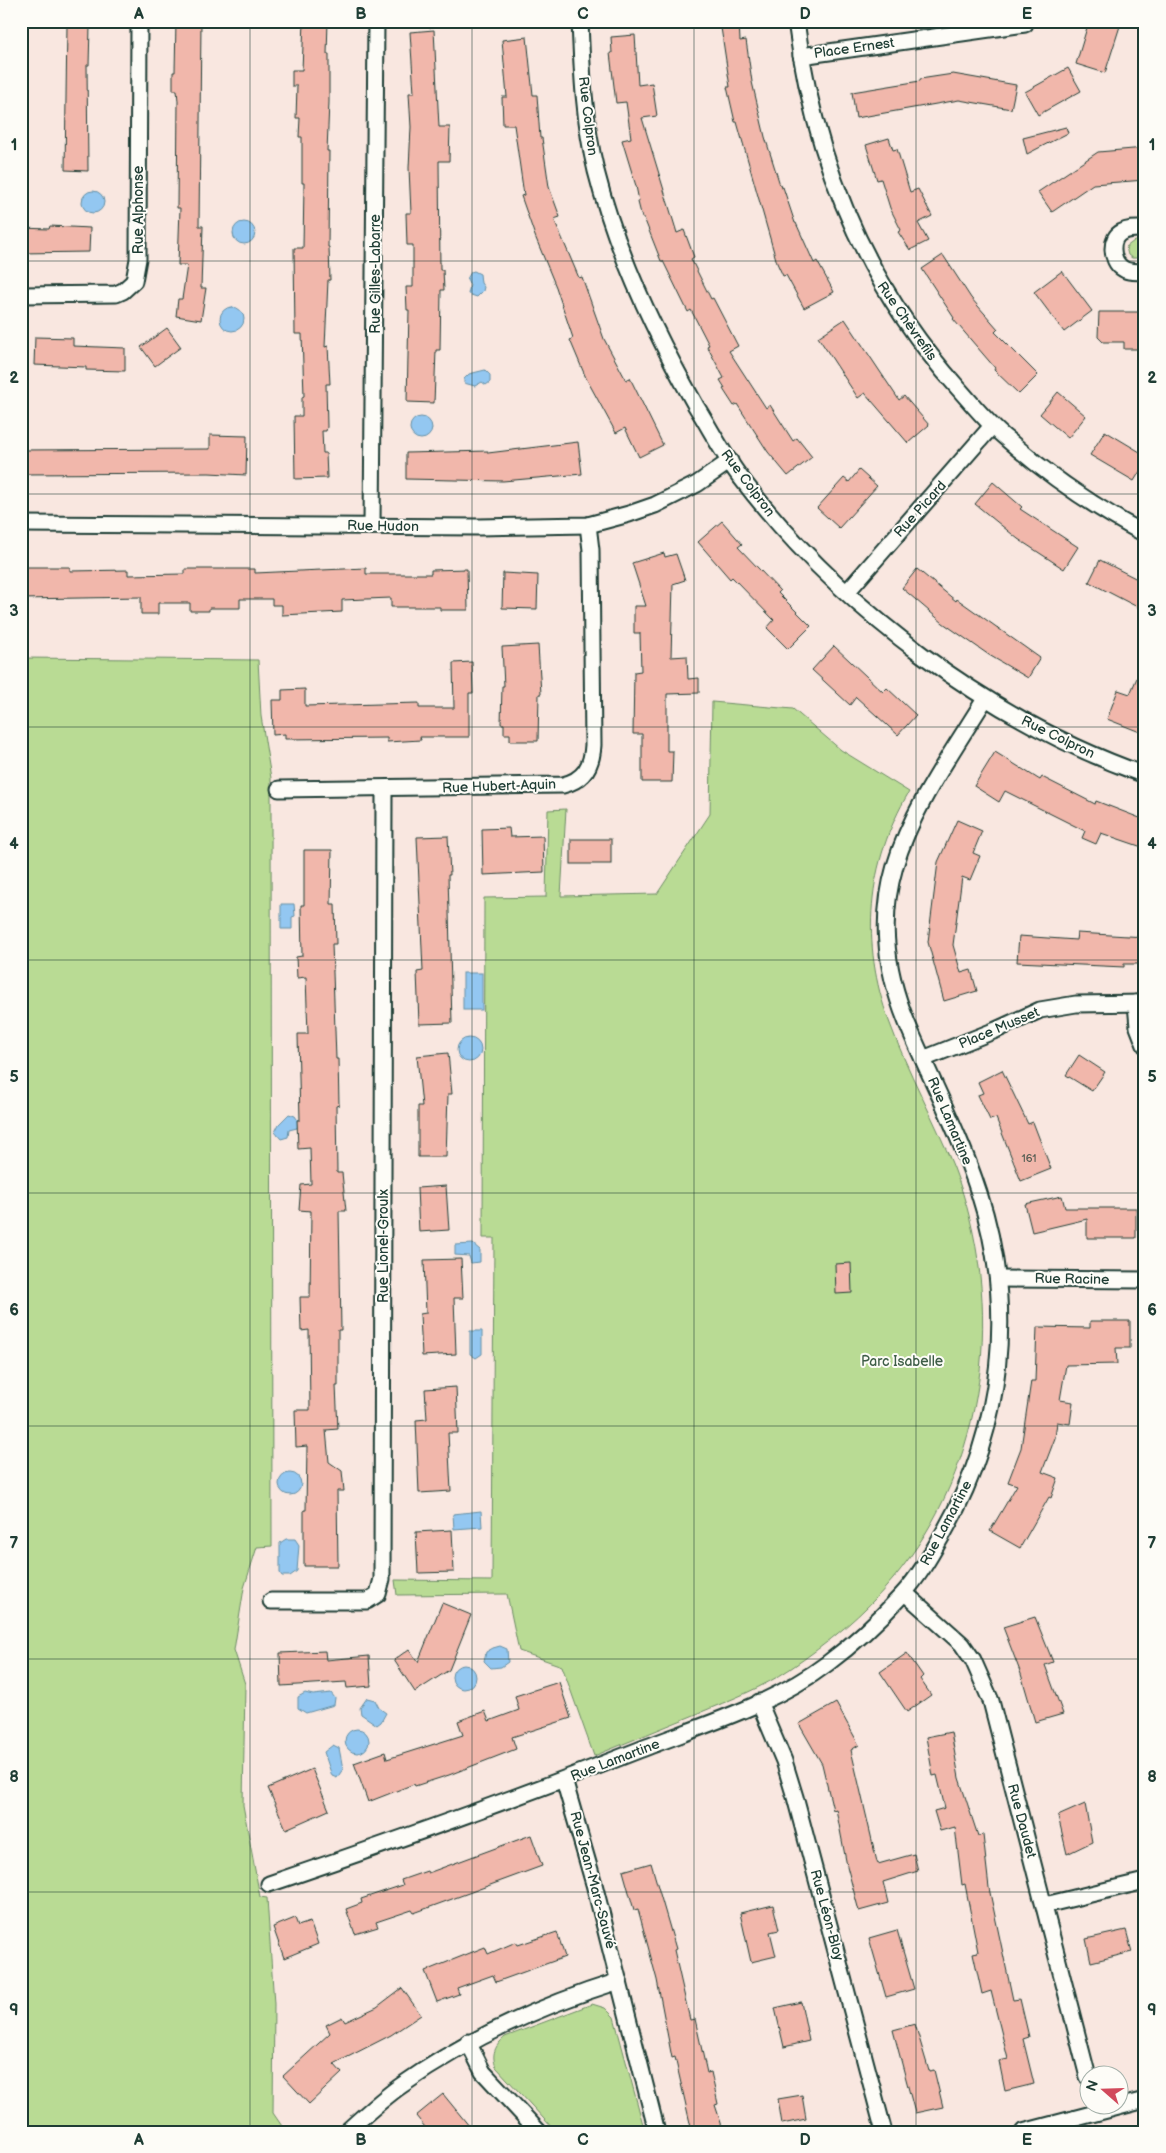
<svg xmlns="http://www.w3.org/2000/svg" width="1166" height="2153" viewBox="0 0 1166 2153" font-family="'Balsamiq Sans',sans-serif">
<rect width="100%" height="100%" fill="#f9e7e0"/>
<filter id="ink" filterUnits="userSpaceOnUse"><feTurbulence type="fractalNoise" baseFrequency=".02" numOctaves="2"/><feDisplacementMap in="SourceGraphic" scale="10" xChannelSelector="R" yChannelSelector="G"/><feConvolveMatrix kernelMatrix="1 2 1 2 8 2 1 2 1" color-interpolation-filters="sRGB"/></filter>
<g filter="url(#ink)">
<g fill="#b9db94" stroke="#6c8c64">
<polygon points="1134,241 1145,241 1145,258 1132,258 1128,255 1126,247"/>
<polygon points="21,658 258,660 261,716 271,778 271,799 272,1546 257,1547 244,1588 234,1650 245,1684 243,1805 260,1897 267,1898 274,2004 273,2113 286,2132 21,2132"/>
<path d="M 712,702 L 793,709 L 841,750 L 909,792 C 867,863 860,944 889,1021 C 907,1071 934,1118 954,1168 C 1006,1304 988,1465 893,1579 C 864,1614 827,1644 790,1669 C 762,1688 730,1700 699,1713 C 664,1727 629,1742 594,1756 L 562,1666 L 519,1651 L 507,1594 L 397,1595 L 395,1580 L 492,1581 L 494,1238 L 483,1238 L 484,898 L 546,897 L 548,810 L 566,809 L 561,896 L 657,894 L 710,814 Z"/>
<path d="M 592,2004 L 605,2008 L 614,2017 L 645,2132 L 556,2132 L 496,2067 C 491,2054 495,2046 505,2037 Z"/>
</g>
<g fill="#93c7f1" stroke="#6590a5">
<circle cx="93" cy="202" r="11"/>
<circle cx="244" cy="233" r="11"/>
<polygon points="474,271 480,274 481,283 484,287 483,291 477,297 468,294 470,285 467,279 471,272"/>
<circle cx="232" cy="319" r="12"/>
<polygon points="485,370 490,375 490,382 486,385 482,382 475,386 464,383 464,379 469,374"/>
<circle cx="421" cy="428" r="11"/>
<polygon points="281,904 294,904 295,916 292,917 292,929 281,929"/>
<rect x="463" y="973" width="19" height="37"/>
<circle cx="469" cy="1050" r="12"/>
<polygon points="289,1114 295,1116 299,1122 297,1128 289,1130 288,1137 281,1139 275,1132 279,1124"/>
<polygon points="473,1244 480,1250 480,1262 471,1263 469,1256 455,1255 455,1245"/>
<polygon points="470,1331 482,1331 482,1354 476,1358 470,1354"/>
<circle cx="290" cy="1484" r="11"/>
<polygon points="481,1511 482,1527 454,1529 453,1514"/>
<polygon points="286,1539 295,1539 299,1545 297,1571 290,1576 282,1576 280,1573 280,1543"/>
<polygon points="500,1646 507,1649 508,1662 501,1667 491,1668 484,1661 486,1652 493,1648"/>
<circle cx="464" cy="1677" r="12"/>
<polygon points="305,1693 313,1695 331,1693 335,1698 334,1705 306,1713 298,1708 298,1697"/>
<polygon points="367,1698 375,1700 379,1708 386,1713 381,1722 377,1725 361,1714 360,1708"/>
<circle cx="357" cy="1741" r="12"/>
<polygon points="333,1745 339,1748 343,1769 337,1778 332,1776 324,1752"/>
</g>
<g fill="#f1b7ab" stroke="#1f3d34">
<polygon points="176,21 201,21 199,226 203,226 201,288 206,288 201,320 176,316 178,299 182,299 187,265 178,265 180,208 177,208 178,101 177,90 173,90 173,72 175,72"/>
<polygon points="304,21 328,21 327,54 329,54 329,102 327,151 329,151 328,247 329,247 330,280 328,280 325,347 328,346 330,384 326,384 327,427 326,431 322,431 323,453 326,453 327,478 295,479 294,416 302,416 302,397 304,396 302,334 295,334 294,248 303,248 304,183 302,183 302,137 299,137 300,118 296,118 297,86 292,86 292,70 302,70"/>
<polygon points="720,21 739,21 740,41 746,40 752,82 765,137 781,188 783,187 795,223 796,223 814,263 817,261 834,292 804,308 786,275 783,276 777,263 737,122 735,122 727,87 730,87"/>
<polygon points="1089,21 1104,21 1120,26 1105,73 1076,64"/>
<polygon points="67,25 90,26 89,65 87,65 88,171 65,170"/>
<polygon points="434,30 439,127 450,127 449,161 439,161 440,270 443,270 444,290 441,290 440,350 436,350 434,403 407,402 409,310 407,310 406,287 413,287 413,245 407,245 406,213 411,213 409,168 411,127 409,93 414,93 410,32"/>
<polygon points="635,35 638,85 652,83 657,116 642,118 677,233 684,230 694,257 691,259 711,299 713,298 738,346 729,351 766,408 770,405 793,441 797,438 812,457 788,476 768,452 737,404 734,406 723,389 725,388 720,380 724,378 707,346 709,345 691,310 688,312 663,261 661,261 644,218 642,218 638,202 639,201 636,186 622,140 631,138 626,102 616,103 610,53 612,53 611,37"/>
<polygon points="527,37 533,95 537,95 540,138 542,138 549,187 560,217 554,219 579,278 582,277 604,339 626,380 630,378 663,445 639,457 625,428 616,433 586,378 570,340 573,338 556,287 535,236 521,196 524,195 514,125 503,125 502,97 507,97 502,40"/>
<polygon points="1068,68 1081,91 1038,115 1025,92"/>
<polygon points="953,74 1016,85 1011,109 959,100 856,118 852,92 920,81 920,79"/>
<polygon points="1066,127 1068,133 1027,154 1023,138"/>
<polygon points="889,138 893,150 897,149 910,192 918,189 932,216 918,223 928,241 910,250 898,232 901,230 890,208 881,179 877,180 866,145"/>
<polygon points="1145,148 1145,180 1093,184 1052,212 1038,192 1098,152"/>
<polygon points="50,226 90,228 89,252 21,253 21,228 49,229"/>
<polygon points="943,255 971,298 998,329 995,332 1038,375 1019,394 994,370 995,368 953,319 954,318 922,269"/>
<polygon points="1062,271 1092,311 1064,332 1034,292"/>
<polygon points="1099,312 1145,312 1145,349 1124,349 1124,342 1103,342 1098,337"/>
<polygon points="845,319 899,400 904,396 929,425 908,443 865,393 858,398 818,337"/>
<polygon points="167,328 181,347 155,366 141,347"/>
<polygon points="35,337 73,338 73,346 125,348 125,371 86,370 86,367 34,365"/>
<polygon points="1058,392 1086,416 1068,438 1040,414"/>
<polygon points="1105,431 1145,455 1145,463 1134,481 1090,455"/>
<polygon points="210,435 247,436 246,475 209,473 21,474 21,450 210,449"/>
<polygon points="578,442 582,474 503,481 406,479 406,453 488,451 488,453"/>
<polygon points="859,470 877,486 839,528 817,508 844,478 849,482"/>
<polygon points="993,482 1022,507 1020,509 1078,547 1064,569 1018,539 975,504"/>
<polygon points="722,521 742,544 738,547 780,591 778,593 811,626 788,649 767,628 774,620 732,577 730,579 698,542"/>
<polygon points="664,553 665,557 676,554 685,580 673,584 671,657 687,656 688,679 699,678 699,693 667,694 667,751 673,751 672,782 642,782 642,734 633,734 634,672 641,671 640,633 634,633 634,606 646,606 632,563"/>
<polygon points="1100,560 1145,583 1145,611 1089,582"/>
<polygon points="21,567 70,567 70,571 128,570 128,575 185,574 185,569 255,569 255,573 366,568 366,574 431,574 431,570 467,569 468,610 440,610 440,607 391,607 391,598 342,600 342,612 282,615 282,605 272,605 272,599 240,599 240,608 209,608 209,611 190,611 190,603 158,603 158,614 141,614 141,597 21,599"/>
<polygon points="917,569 956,601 957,599 1040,658 1028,678 989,655 943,623 902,588"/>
<polygon points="503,573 538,575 537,609 502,608"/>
<polygon points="538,645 541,694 539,694 538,741 510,741 510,734 504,734 504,724 501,724 502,686 504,686 502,647"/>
<polygon points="834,646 883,692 887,688 916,715 898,735 856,697 850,705 812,670"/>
<polygon points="1145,659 1145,734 1107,719 1118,690 1130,694"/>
<polygon points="472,662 473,693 469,693 469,737 420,737 421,740 387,742 387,738 285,739 285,734 273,735 272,700 282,700 282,690 305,689 305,706 419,703 419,708 454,708 453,663"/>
<polygon points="995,752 1040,780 1042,777 1095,804 1096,801 1145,820 1145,848 1101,833 1096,844 1082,838 1085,831 1005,791 999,802 974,786"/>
<polygon points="957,820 982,831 973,853 980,856 970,880 962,877 953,945 961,973 971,970 977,991 944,1001 928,942 938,862"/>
<polygon points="509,828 510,837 543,836 544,872 483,875 482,829"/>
<polygon points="448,836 450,875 448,875 452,1023 419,1024 417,972 423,971 417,837"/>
<rect x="571" y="839" width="40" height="25"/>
<polygon points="304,850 332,850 331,904 335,904 336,944 332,944 336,1059 338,1059 339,1105 336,1106 337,1173 342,1173 346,1211 339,1211 341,1330 338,1330 338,1386 336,1386 338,1429 326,1430 329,1462 342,1471 344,1491 337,1491 338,1566 304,1566 304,1510 306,1510 307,1446 296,1447 295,1410 310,1410 309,1330 301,1331 300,1297 310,1297 311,1211 299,1210 301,1185 311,1184 310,1148 298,1149 297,1120 300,1120 298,1034 308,1034 306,977 297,978 296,957 302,956 301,905 304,905"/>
<polygon points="1077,933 1145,937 1145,964 1124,964 1124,967 1017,962 1019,936 1076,940"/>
<polygon points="448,1053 452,1094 448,1094 446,1157 418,1157 418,1106 422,1106 417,1056"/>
<polygon points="1079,1055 1105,1072 1092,1091 1066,1075"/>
<polygon points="1002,1070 1028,1124 1033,1122 1051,1169 1021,1181 996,1118 990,1120 978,1095 983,1093 978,1082"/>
<polygon points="446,1186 449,1230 419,1232 417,1188"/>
<polygon points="1062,1196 1065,1208 1136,1208 1136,1238 1087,1238 1087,1219 1032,1232 1025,1204"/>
<polygon points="461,1259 463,1298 454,1298 456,1354 422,1356 420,1314 426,1313 424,1260"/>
<polygon points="851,1263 852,1293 836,1294 835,1264"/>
<polygon points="1090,1321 1130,1321 1130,1348 1116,1348 1117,1364 1066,1365 1060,1400 1073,1402 1070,1424 1057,1422 1055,1438 1042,1472 1058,1478 1051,1498 1049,1497 1020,1548 990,1531 1017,1485 1008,1482 1021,1448 1031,1381 1035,1381 1037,1327 1090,1328"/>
<polygon points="456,1387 458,1433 448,1433 451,1491 419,1493 416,1420 427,1419 425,1389"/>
<polygon points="452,1530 454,1572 418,1573 416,1532"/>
<polygon points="442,1603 471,1615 449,1670 415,1692 394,1660 409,1649 418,1662"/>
<polygon points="1035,1617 1053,1662 1045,1665 1063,1714 1035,1722 1021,1674 1003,1627"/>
<polygon points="325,1651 326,1660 369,1656 371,1686 347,1688 346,1682 281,1686 280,1653"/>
<polygon points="907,1653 923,1676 920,1679 931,1695 907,1712 880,1672"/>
<polygon points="559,1682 571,1718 512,1737 516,1749 449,1775 415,1786 414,1784 368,1802 354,1763 385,1752 387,1759 463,1735 458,1721 485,1711 489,1721 519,1710 515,1696"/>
<polygon points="836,1703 859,1745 851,1750 877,1862 878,1864 914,1854 918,1871 883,1882 888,1903 859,1911 847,1866 836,1809 833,1810 822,1764 799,1724"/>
<polygon points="951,1732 959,1778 978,1836 983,1835 989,1888 1013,2000 1020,1999 1029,2037 1023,2039 1034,2084 1005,2091 999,2061 1008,2059 991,1991 982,1994 973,1953 978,1952 965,1884 962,1885 955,1827 940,1831 934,1811 945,1808 937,1775 933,1776 926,1737"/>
<polygon points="312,1769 329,1810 286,1829 268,1788"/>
<polygon points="1085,1804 1092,1842 1067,1854 1058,1816"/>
<polygon points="531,1835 542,1866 414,1913 412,1910 376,1922 378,1927 355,1934 346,1909 362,1903 361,1899 403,1885 401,1880 427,1871 428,1873"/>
<polygon points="651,1863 676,1949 674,1950 690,2020 695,2019 707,2073 711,2072 718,2104 715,2105 724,2132 692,2132 675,2057 672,2058 657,1980 638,1909 634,1910 623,1871"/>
<polygon points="773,1905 779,1930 770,1932 776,1956 751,1962 740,1913"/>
<polygon points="295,1918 298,1926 310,1922 318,1944 284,1958 273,1927"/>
<polygon points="897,1930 914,1989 886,1997 869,1938"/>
<polygon points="1126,1930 1132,1952 1091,1962 1086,1939"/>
<polygon points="557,1932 565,1957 496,1982 493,1975 457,1988 459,1994 437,2002 425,1971 485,1947 488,1954 516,1942 518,1945"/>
<polygon points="402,1988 421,2015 391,2035 334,2064 342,2073 309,2104 283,2076 330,2033 326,2025 342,2017 345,2022 377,2007"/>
<polygon points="801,2002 809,2041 784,2047 775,2008"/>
<polygon points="915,2024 929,2071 934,2070 943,2107 915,2113 893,2030"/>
<polygon points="443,2094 474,2132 429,2132 416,2116"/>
<polygon points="802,2095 806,2119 782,2124 778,2099"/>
</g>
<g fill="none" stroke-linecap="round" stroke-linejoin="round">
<g stroke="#1f3d34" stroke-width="19">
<g id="street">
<path d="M 580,21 C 582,72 584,122 596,171 C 617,254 654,332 696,406 C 711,430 724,456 741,478 C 840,608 991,721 1145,775"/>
<path d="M 796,21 C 814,160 865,284 958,388 C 974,406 989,425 1008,440 C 1049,476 1096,508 1145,534"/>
<polyline points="801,56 1025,24"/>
<path d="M 1145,229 C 1137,229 1129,228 1122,232 C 1109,238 1111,261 1122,268 C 1128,273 1137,271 1145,272"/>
<polyline points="21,295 116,294 123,291 134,281 138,259 139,21"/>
<polyline points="21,524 479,527 588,525 629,514 655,505 697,484 730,461"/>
<polyline points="372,526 376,21"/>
<polyline points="847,592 992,426"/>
<path d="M 279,789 L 563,785 C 584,780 592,766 593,745 L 591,550 L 588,525"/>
<polyline points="1136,1003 1138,1027 1145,1045"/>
<polyline points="923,1059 996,1030 1040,1010 1076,1004 1145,1003"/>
<polyline points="999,1279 1145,1280"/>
<polyline points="905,1593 962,1644 973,1660 991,1701 1088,2077"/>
<polyline points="271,1601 367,1601 378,1594 382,1579 384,789"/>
<polyline points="759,1702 784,1761 795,1797 884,2132"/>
<polyline points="564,1780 594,1884 657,2132"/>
<path d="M 269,1884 C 393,1842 517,1798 639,1750 C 703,1725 773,1705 828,1663 C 855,1643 880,1619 902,1595 C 919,1577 932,1553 944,1532 C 1003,1428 1016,1307 979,1193 C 960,1134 931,1080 907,1023 C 852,888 916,810 985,699"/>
<polyline points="1045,1905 1145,1881"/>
<polyline points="468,2042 483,2072 539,2132"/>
<path d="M 346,2132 C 364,2116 383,2098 402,2085 C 469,2038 542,2005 619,1981"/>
<polyline points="1023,2132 1145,2100"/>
</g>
</g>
<use href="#street" stroke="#fdfcf7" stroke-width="15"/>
</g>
</g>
<path fill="none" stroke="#1f3d34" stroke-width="1" stroke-opacity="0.55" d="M 250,21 L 250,2132M 472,21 L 472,2132M 694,21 L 694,2132M 916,21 L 916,2132M 21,261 L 1145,261M 21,494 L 1145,494M 21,727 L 1145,727M 21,960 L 1145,960M 21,1193 L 1145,1193M 21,1426 L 1145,1426M 21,1659 L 1145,1659M 21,1892 L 1145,1892"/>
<g text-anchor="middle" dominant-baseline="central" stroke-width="4" stroke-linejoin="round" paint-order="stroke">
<g font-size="11" fill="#545c52">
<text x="1029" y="1158">161</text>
</g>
<g font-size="14" fill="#1f3d34" stroke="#fdfcf7">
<text transform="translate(854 48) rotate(-8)">Place Ernest</text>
<text transform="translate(588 116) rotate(83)">Rue Colpron</text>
<text transform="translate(138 210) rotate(-90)">Rue Alphonse</text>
<text transform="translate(375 274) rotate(-90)">Rue Gilles-Labarre</text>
<text transform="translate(907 321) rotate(55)">Rue Chèvrefils</text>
<text transform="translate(748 483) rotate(53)">Rue Colpron</text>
<text transform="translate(920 509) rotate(-48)">Rue Picard</text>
<text transform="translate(383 526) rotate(1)">Rue Hudon</text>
<text transform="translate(1058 737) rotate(26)">Rue Colpron</text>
<text transform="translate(499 786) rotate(-2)">Rue Hubert-Aquin</text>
<text transform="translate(999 1028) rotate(-23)">Place Musset</text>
<text transform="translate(950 1121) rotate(67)">Rue Lamartine</text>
<text transform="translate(383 1246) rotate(-90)">Rue Lionel-Groulx</text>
<text transform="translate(1072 1279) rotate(1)">Rue Racine</text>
<text transform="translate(946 1523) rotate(-62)">Rue Lamartine</text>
<text transform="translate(615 1760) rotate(-21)">Rue Lamartine</text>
<text transform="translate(1022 1821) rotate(75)">Rue Daudet</text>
<text transform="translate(593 1880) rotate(75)">Rue Jean-Marc-Sauvé</text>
<text transform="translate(827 1915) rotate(75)">Rue Léon-Bloy</text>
</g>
<g font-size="14" fill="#3e5d47" stroke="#fdfcf7">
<text x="902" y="1361">Parc Isabelle</text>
</g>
</g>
<rect width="1166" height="2153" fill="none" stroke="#fdfcf7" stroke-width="55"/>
<g transform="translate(1104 2090) rotate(290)"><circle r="24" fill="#fdfcf7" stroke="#a4b0a9"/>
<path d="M0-4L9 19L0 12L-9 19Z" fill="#d1495b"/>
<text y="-8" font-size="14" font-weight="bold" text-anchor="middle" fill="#1f3d34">N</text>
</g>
<rect x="28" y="28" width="1110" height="2098" fill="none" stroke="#1f3d34" stroke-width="2"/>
<g font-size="16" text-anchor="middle" font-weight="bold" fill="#1f3d34">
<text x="139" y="19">A</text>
<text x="361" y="19">B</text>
<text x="583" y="19">C</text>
<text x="805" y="19">D</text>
<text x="1027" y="19">E</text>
<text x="14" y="150">1</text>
<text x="1152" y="150">1</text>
<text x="14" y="383">2</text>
<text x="1152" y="383">2</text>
<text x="14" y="616">3</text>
<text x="1152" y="616">3</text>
<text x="14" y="849">4</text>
<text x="1152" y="849">4</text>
<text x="14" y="1082">5</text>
<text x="1152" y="1082">5</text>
<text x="14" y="1315">6</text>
<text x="1152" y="1315">6</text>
<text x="14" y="1548">7</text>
<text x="1152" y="1548">7</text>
<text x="14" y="1782">8</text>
<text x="1152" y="1782">8</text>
<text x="14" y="2015">9</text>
<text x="1152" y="2015">9</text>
<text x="139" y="2145">A</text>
<text x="361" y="2145">B</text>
<text x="583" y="2145">C</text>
<text x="805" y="2145">D</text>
<text x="1027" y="2145">E</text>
</g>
</svg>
